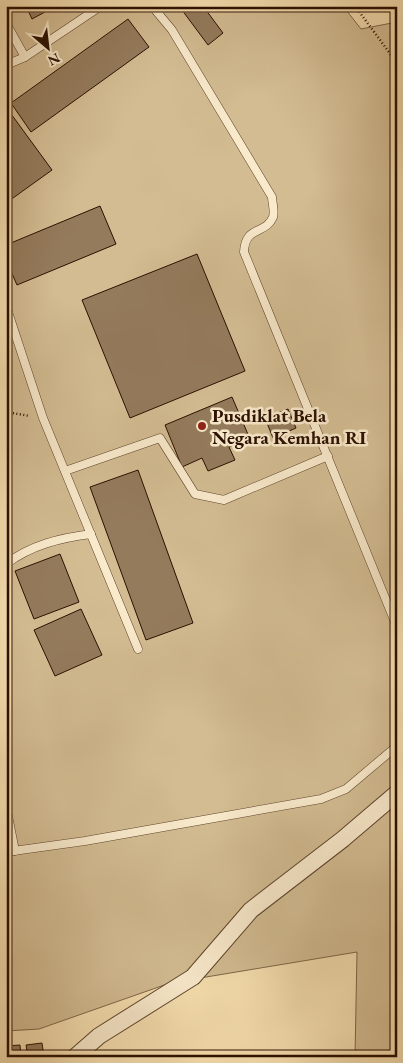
<svg xmlns="http://www.w3.org/2000/svg" width="403" height="1063" viewBox="0 0 403 1063" font-family="'EB Garamond',serif">
<rect width="100%" height="100%" fill="#f6dfb0"/>
<filter id="stains"><feTurbulence type="fractalNoise" baseFrequency=".004" numOctaves="4"/><feColorMatrix values="0 0 0 0 .2 0 0 0 0 .09 0 0 0 0 .02 0 0 0 .5 -.17"/></filter>
<radialGradient id="worn" r=".72"><stop offset=".6" stop-color="#630" stop-opacity="0"/><stop offset="1" stop-color="#630" stop-opacity=".3"/></radialGradient>
<polygon fill="#d3bc92" stroke="#7e6649" points="6,6 343,6 361,29 397,22 397,1057 355,1057 357,952 170,983 39,1029 6,1031"/>
<g fill="#947b5c" stroke="#2a0f00">
<polygon points="26,6 56,6 32,19"/>
<polygon points="179,6 203,6 223,33 208,45"/>
<polygon points="377,6 388,6 388,10 377,11"/>
<polygon points="128,19 149,47 31,132 11,103"/>
<polygon points="6,107 52,170 6,203"/>
<polygon points="100,206 116,244 17,285 6,260 6,245"/>
<polygon points="197,254 245,371 130,418 82,300"/>
<polygon points="232,397 250,439 229,447 235,460 208,471 202,458 182,467 165,425"/>
<polygon points="288,409 296,428 273,438 265,418"/>
<polygon points="138,470 193,623 146,640 90,487"/>
<polygon points="60,554 79,602 34,619 15,571"/>
<polygon points="81,609 102,655 55,676 34,630"/>
<polygon points="42,1043 44,1057 28,1057 26,1045"/>
<polygon points="20,1045 21,1057 6,1057 6,1046"/>
</g>
<g fill="none" stroke-linecap="round" stroke-linejoin="round">
<g stroke="#5d432c" stroke-width="9">
<g id="lane">
<path d="M 152,6 L 172,30 L 272,197 C 272,202 275,211 273,217 C 266,235 245,225 244,252 L 397,627"/>
<polyline points="6,23 25,57"/>
<polyline points="6,65 25,57 101,6"/>
<polyline points="6,306 43,418 138,649"/>
<polyline points="65,471 160,438 195,494 224,500 328,456"/>
<path d="M 6,564 C 31,545 60,538 91,534"/>
<polyline points="6,806 15,851"/>
<polyline points="6,852 85,841 321,799 346,789 397,746"/>
</g>
</g>
<g stroke="#5d432c" stroke-width="18">
<polyline id="street" points="75,1057 99,1036 193,977 251,910 343,839 397,793"/>
</g>
<g stroke="#2a0f00" stroke-width="2.5" stroke-dasharray="1 2.5" stroke-linecap="butt">
<polyline points="355,6 397,63"/>
<polyline points="6,412 30,416"/>
</g>
<use href="#lane" stroke="#f9eacc" stroke-width="8"/>
<use href="#street" stroke="#f9eacc" stroke-width="16"/>
</g>
<circle fill="#8f2418" stroke="#f9eacc" stroke-width="2" cx="202" cy="426" r="5"/>
<g text-anchor="middle" dominant-baseline="central" stroke-width="5" stroke-linejoin="round" paint-order="stroke">
<g font-size="19" font-weight="bold" fill="#2a0f00" stroke="#f9eacc" text-anchor="start">
<text x="212" y="415">Pusdiklat Bela<tspan x="212" dy="22">Negara Kemhan RI</tspan></text>
</g>
</g>
<rect width="403" height="1063" fill="none" stroke="#f6dfb0" stroke-width="25"/>
<rect x="8" y="8" width="388" height="1048" fill="none" stroke="#2a0f00" stroke-width="2.5"/>
<rect x="12" y="12" width="378" height="1038" fill="none" stroke="#2a0f00"/>
<g transform="translate(48 48) rotate(152)" stroke="#f9eacc" stroke-width="4" paint-order="stroke">
<path d="M0-4L9 19L0 12L-9 19Z" fill="#2a0f00"/>
<text y="-8" font-size="14" font-weight="bold" text-anchor="middle" fill="#2a0f00">N</text>
</g>
<rect width="100%" height="100%" filter="url(#stains)"/>
<rect width="100%" height="100%" fill="url(#worn)"/>
</svg>
